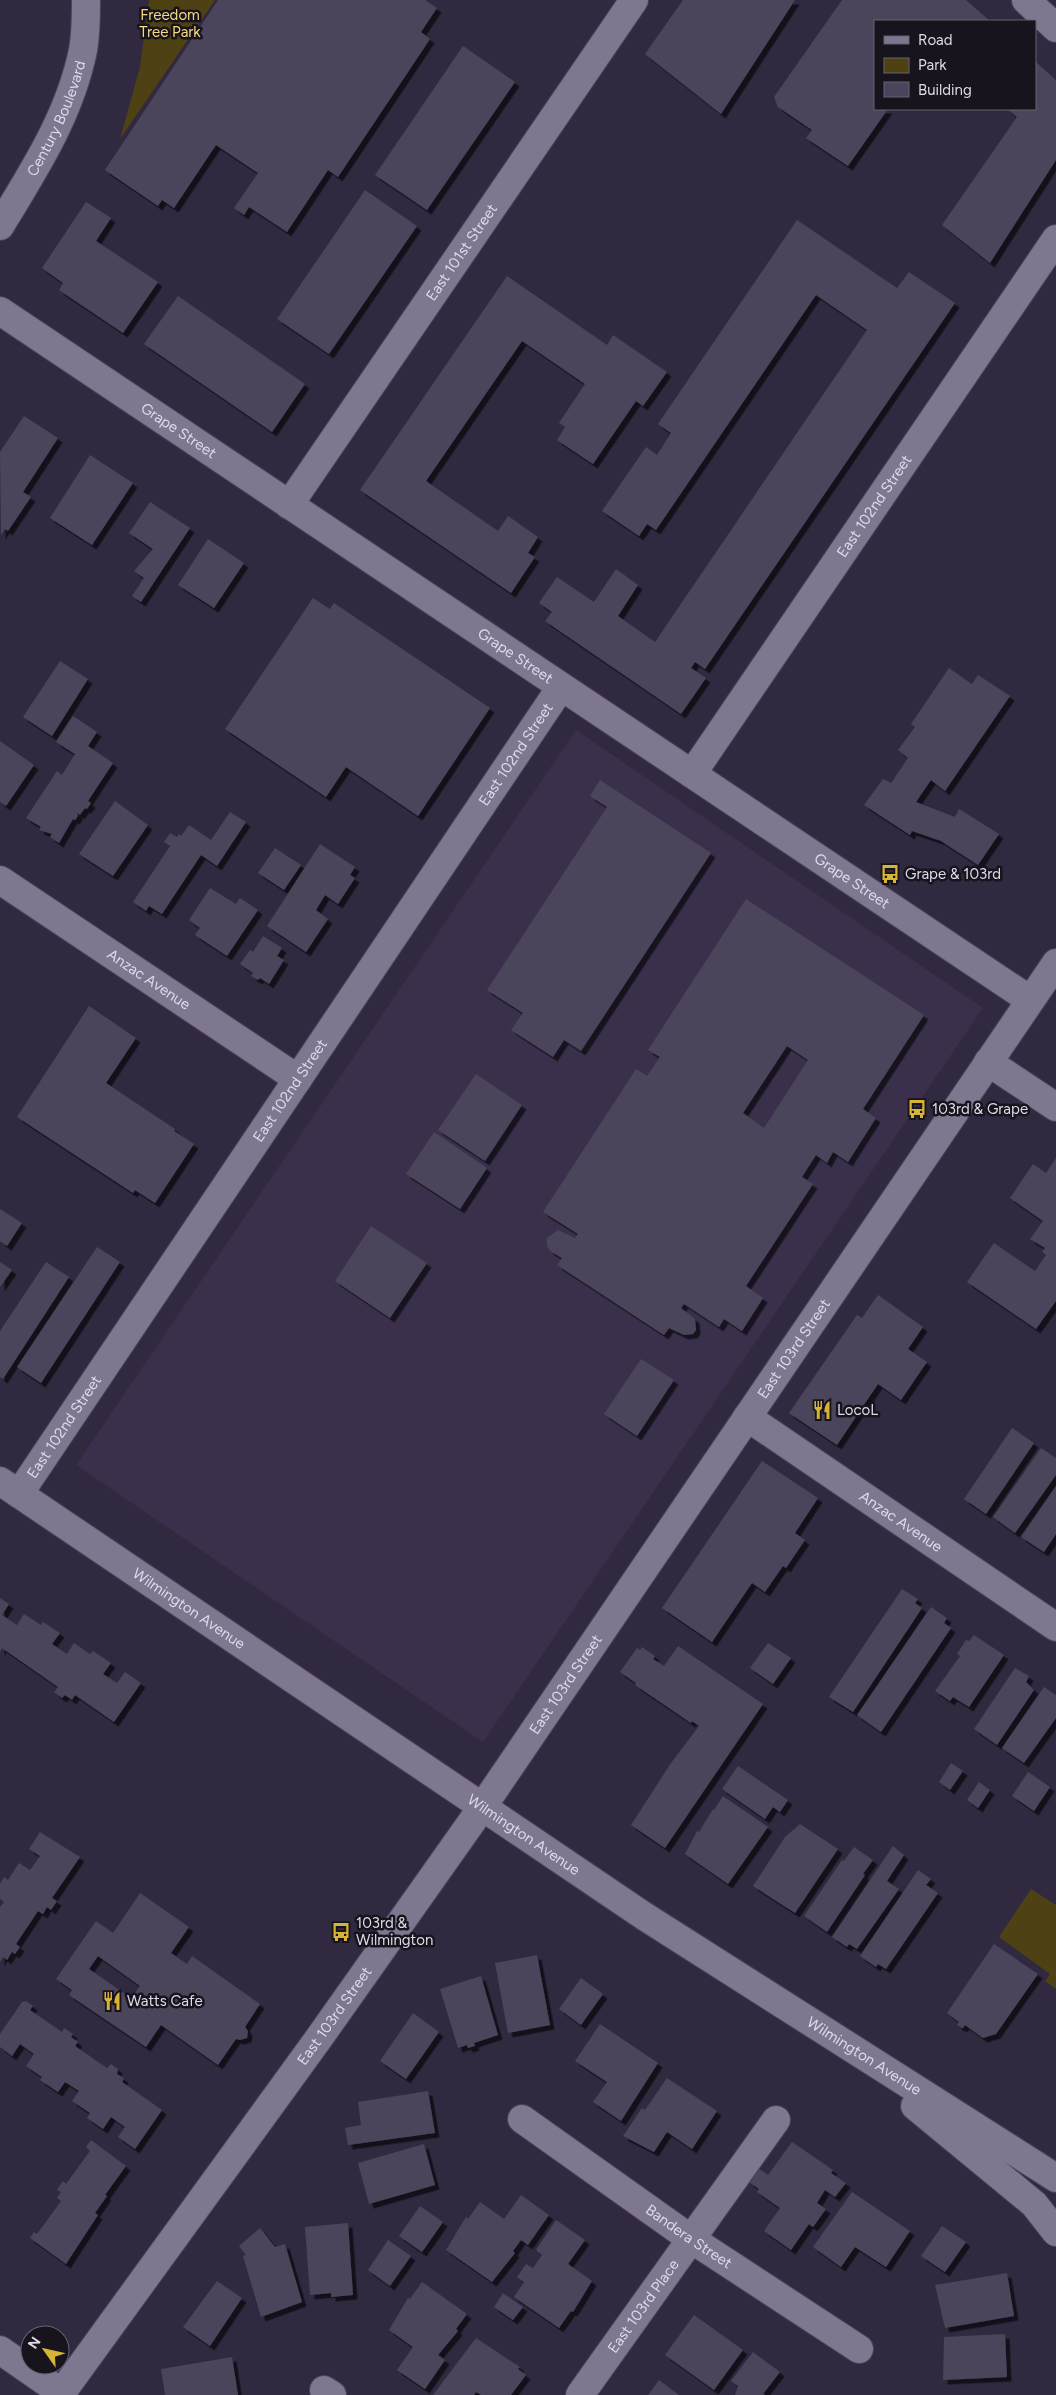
<svg xmlns="http://www.w3.org/2000/svg" width="1056" height="2395" viewBox="0 0 1056 2395" font-family="Figtree,sans-serif">
<defs>
<filter id="shadow"><feDropShadow dx="4.5" dy="4.5" stdDeviation="0" flood-color="#0009"/></filter>
</defs>
<rect width="100%" height="100%" fill="#31293f"/>
<polygon fill="#3a304c" points="576,730 983,1008 483,1742 76,1465"/>
<g fill="#4e4114">
<polygon points="149,0 215,0 120,139 140,67"/>
<polygon points="1031,1889 1056,1905 1056,1989 1045,1981 1050,1974 999,1937"/>
</g>
<g fill="#4c445c" fill-rule="evenodd" filter="url(#shadow)">
<polygon points="218,0 425,0 437,8 421,32 430,39 338,177 328,170 287,232 249,207 244,215 234,208 258,173 216,145 174,208 162,200 158,206 105,170"/>
<polygon points="683,0 795,0 721,114 645,54"/>
<polygon points="842,0 966,0 990,21 875,21 875,109 888,109 848,166 806,138 812,130 778,107 774,97"/>
<polygon points="463,46 515,82 427,210 375,175"/>
<polygon points="1035,61 1056,80 1056,160 990,263 942,225 1017,117 1007,109 1035,109"/>
<polygon points="365,190 417,226 329,354 277,319"/>
<polygon points="86,202 111,218 96,241 158,282 123,333 59,290 63,283 42,268"/>
<polygon points="797,220 897,288 909,272 955,303 705,669 695,662 691,668 706,678 681,714 545,621 552,612 539,603 557,577 594,602 616,569 638,585 618,616 655,642 867,330 816,295 656,530 647,524 639,536 602,511 646,447 657,455 671,433 658,424"/>
<polygon points="507,276 607,345 613,335 667,372 643,406 636,401 593,464 557,440 565,427 559,423 585,384 522,341 426,481 498,531 508,516 538,537 528,553 535,557 511,593 360,490"/>
<polygon points="178,296 305,384 272,432 144,344"/>
<polygon points="24,416 58,438 23,492 31,497 8,531 5,529 1,535 0,452"/>
<polygon points="90,455 133,483 92,545 50,518"/>
<polygon points="150,502 190,528 141,602 132,596 144,578 134,571 153,549 129,533"/>
<polygon points="208,539 244,563 214,608 178,585"/>
<polygon points="313,598 330,609 334,603 490,708 418,816 346,767 326,797 225,729"/>
<polygon points="60,661 88,679 52,736 23,717"/>
<polygon points="949,668 972,684 978,675 1010,696 945,791 931,780 916,802 955,817 959,809 999,834 978,865 941,841 912,831 910,835 864,805 883,779 891,783 908,758 898,750 915,727 911,724"/>
<polygon points="73,716 97,732 88,746 113,763 88,801 91,803 87,809 85,808 80,815 77,813 78,816 75,820 73,819 59,843 50,837 52,834 39,830 41,827 26,818 57,771 62,775 75,754 56,742"/>
<polygon points="0,741 34,765 6,806 0,802"/>
<polygon points="600,780 711,853 581,1051 564,1040 553,1057 511,1030 523,1013 487,990 607,807 590,796"/>
<polygon points="115,801 148,825 113,876 79,854"/>
<polygon points="230,812 246,822 217,866 201,855 162,914 149,906 146,911 133,902 170,846 164,842 170,833 177,837 179,834 181,836 189,825 211,840"/>
<polygon points="320,844 355,867 350,875 355,878 338,904 325,895 316,910 328,919 306,952 267,926"/>
<polygon points="275,848 301,865 284,890 258,873"/>
<polygon points="210,888 236,904 240,898 258,910 227,956 195,935 200,928 189,920"/>
<path d="M 746,899 L 924,1015 L 863,1109 L 876,1118 L 848,1162 L 833,1152 L 827,1163 L 816,1155 L 802,1177 L 813,1184 L 746,1286 L 763,1298 L 742,1331 L 724,1319 L 719,1327 L 684,1304 L 681,1308 L 695,1319 L 696,1330 L 693,1334 L 684,1335 L 669,1328 L 664,1335 L 557,1265 L 562,1258 L 550,1251 L 547,1246 L 547,1238 L 558,1230 L 575,1238 L 578,1234 L 543,1212 L 636,1069 L 647,1076 L 660,1057 L 648,1050 ZM 787,1046 L 808,1060 L 764,1128 L 743,1113 Z"/>
<polygon points="263,936 282,948 277,956 284,960 269,984 260,978 258,980 251,976 253,973 240,964 250,950 253,952"/>
<polygon points="89,1006 136,1038 106,1083 175,1129 174,1131 194,1144 155,1203 135,1190 133,1193 17,1117"/>
<polygon points="476,1074 522,1105 485,1161 438,1130"/>
<polygon points="434,1132 487,1168 460,1209 406,1174"/>
<polygon points="1056,1158 1056,1301 1036,1329 967,1282 994,1243 1035,1271 1046,1255 1042,1252 1045,1248 1030,1239 1043,1221 1010,1198 1033,1164 1046,1173"/>
<polygon points="0,1209 22,1223 7,1246 0,1241"/>
<polygon points="371,1226 427,1263 390,1318 335,1281"/>
<polygon points="97,1247 120,1262 41,1383 17,1367"/>
<polygon points="0,1262 12,1270 0,1287"/>
<polygon points="46,1262 69,1277 3,1379 0,1377 0,1331"/>
<polygon points="878,1295 923,1327 908,1349 927,1362 901,1400 878,1384 837,1445 789,1413 857,1315 862,1318"/>
<polygon points="641,1359 674,1380 637,1436 604,1414"/>
<polygon points="1012,1428 1034,1443 986,1514 964,1499"/>
<polygon points="1041,1448 1056,1458 1056,1475 1015,1533 993,1517"/>
<polygon points="762,1461 818,1498 795,1533 805,1540 786,1568 783,1566 765,1592 752,1583 712,1642 662,1608"/>
<polygon points="1056,1486 1056,1534 1044,1552 1021,1537"/>
<polygon points="902,1589 918,1599 915,1603 922,1608 853,1712 829,1697"/>
<polygon points="0,1598 9,1604 2,1615 17,1625 24,1614 41,1625 43,1622 60,1633 52,1644 67,1654 74,1643 90,1654 93,1651 111,1663 103,1674 117,1683 125,1672 141,1683 114,1722 75,1695 72,1700 65,1695 62,1698 54,1692 58,1687 2,1648 0,1652"/>
<polygon points="931,1607 947,1618 944,1623 951,1628 881,1732 857,1715"/>
<polygon points="974,1635 1004,1655 969,1707 953,1697 950,1701 935,1691 960,1656 957,1654 966,1640 969,1641"/>
<polygon points="768,1643 791,1658 773,1684 750,1668"/>
<polygon points="678,1646 763,1704 665,1848 631,1825 671,1763 699,1726 692,1721 691,1723 635,1685 636,1683 620,1672 637,1648 640,1650 642,1647 655,1656 653,1659 664,1666"/>
<polygon points="1015,1668 1029,1676 1026,1682 1034,1690 997,1745 974,1729"/>
<polygon points="1044,1687 1056,1695 1056,1718 1024,1763 1002,1748"/>
<polygon points="951,1763 963,1771 950,1790 939,1782"/>
<polygon points="738,1766 788,1800 780,1812 773,1807 765,1819 722,1789"/>
<polygon points="1028,1772 1050,1787 1034,1811 1012,1796"/>
<polygon points="979,1782 990,1790 978,1808 967,1800"/>
<polygon points="723,1796 768,1827 728,1884 685,1854 697,1831 699,1832 713,1809 714,1810"/>
<polygon points="800,1824 838,1849 795,1913 753,1886 785,1837"/>
<polygon points="40,1832 80,1857 52,1898 57,1901 51,1910 47,1907 43,1914 38,1911 16,1944 20,1947 15,1954 12,1952 7,1960 3,1957 0,1962 0,1907 4,1902 0,1899 0,1884 4,1877 8,1880 19,1863 30,1870 40,1856 29,1849"/>
<polygon points="893,1846 904,1855 887,1881 899,1889 857,1949 849,1944 847,1947 832,1937"/>
<polygon points="854,1847 873,1860 863,1874 865,1875 827,1932 804,1916 842,1860 844,1861"/>
<polygon points="918,1870 931,1879 926,1885 938,1893 886,1969 878,1964 876,1967 860,1956"/>
<path d="M 140,1893 L 189,1927 L 171,1953 L 187,1964 L 192,1956 L 260,2004 L 245,2027 L 248,2031 L 247,2038 L 240,2040 L 236,2039 L 218,2065 L 161,2025 L 146,2047 L 69,1995 L 72,1990 L 56,1979 L 96,1921 L 113,1933 ZM 98,1956 L 140,1986 L 131,1998 L 89,1969 Z"/>
<polygon points="994,1944 1038,1974 996,2034 983,2038 965,2025 963,2028 957,2025 959,2022 947,2013"/>
<polygon points="537,1955 550,2025 508,2033 495,1963"/>
<polygon points="481,1976 498,2035 474,2043 475,2046 468,2048 467,2045 458,2048 440,1989"/>
<polygon points="581,1978 603,1994 581,2025 559,2009"/>
<polygon points="26,2001 33,2006 30,2010 62,2032 64,2028 73,2034 71,2037 78,2042 75,2046 107,2068 111,2064 118,2069 117,2074 124,2078 122,2082 162,2110 135,2149 118,2137 125,2127 111,2117 103,2129 87,2118 90,2113 72,2101 79,2091 65,2082 58,2092 40,2080 42,2077 26,2066 34,2054 20,2044 12,2056 0,2047 0,2034 22,2002"/>
<polygon points="413,2013 439,2032 406,2079 380,2061"/>
<polygon points="600,2024 658,2063 621,2121 593,2102 607,2082 575,2061"/>
<polygon points="667,2078 717,2111 692,2149 667,2132 654,2152 623,2136 642,2108 645,2110"/>
<polygon points="428,2091 435,2133 348,2145 345,2128 361,2125 358,2102"/>
<polygon points="91,2140 126,2166 105,2195 107,2196 95,2213 98,2215 66,2264 30,2238 34,2232 37,2234 61,2201 57,2198 61,2192 57,2190 63,2181 66,2184 90,2151 86,2147"/>
<polygon points="792,2142 833,2170 831,2173 846,2183 835,2197 825,2190 817,2203 826,2209 813,2227 809,2224 791,2250 764,2231 780,2208 757,2192 759,2189 749,2182 758,2168 768,2175"/>
<polygon points="424,2144 435,2185 369,2204 358,2163"/>
<polygon points="852,2192 910,2231 886,2267 855,2247 841,2267 813,2247"/>
<polygon points="521,2195 549,2215 528,2245 521,2240 513,2251 515,2253 492,2282 446,2250 466,2217 468,2219 480,2202 504,2219"/>
<polygon points="420,2206 443,2222 422,2252 399,2236"/>
<polygon points="556,2220 585,2240 568,2264 592,2281 573,2312 571,2311 559,2328 514,2297 524,2282 517,2277 526,2264 533,2268 542,2255 536,2250"/>
<polygon points="348,2223 353,2295 331,2297 331,2293 310,2295 305,2227"/>
<polygon points="942,2226 966,2242 945,2272 921,2256"/>
<polygon points="260,2228 275,2247 285,2244 302,2302 261,2317 243,2256 246,2255 239,2246"/>
<polygon points="388,2240 411,2256 390,2286 368,2270"/>
<polygon points="1007,2273 1014,2316 945,2328 935,2285"/>
<polygon points="217,2281 242,2298 210,2346 183,2327"/>
<polygon points="422,2282 467,2314 456,2329 458,2331 438,2355 445,2360 425,2389 397,2370 413,2347 389,2330 408,2298 410,2299"/>
<polygon points="503,2293 523,2307 513,2320 494,2307"/>
<polygon points="694,2315 743,2350 714,2390 665,2355"/>
<polygon points="1005,2334 1007,2377 943,2380 944,2337"/>
<polygon points="476,2338 520,2367 518,2369 526,2375 511,2395 481,2395 476,2392 474,2395 433,2395"/>
<polygon points="753,2352 780,2372 763,2394 765,2395 735,2395 738,2386 731,2381"/>
<polygon points="232,2357 238,2395 165,2395 161,2369"/>
<polygon points="659,2380 679,2395 648,2395"/>
</g>
<g fill="none" stroke-linecap="round" stroke-linejoin="round">
<g stroke="#4c4558" stroke-width="30">
<g id="street">
<polyline points="1026,0 1056,28"/>
<path id="s1" d="M 0,311 L 1030,1000"/>
<path id="s2" d="M 289,505 L 634,0"/>
<path id="s3" d="M 692,774 L 1056,239"/>
<path id="s4" d="M 0,880 L 298,1079"/>
<polyline points="988,1062 1056,1107"/>
<path id="s5" d="M 747,1417 L 1056,1627"/>
<path id="s6" d="M 19,1494 L 561,687"/>
<path id="s7" d="M 522,2119 L 691,2239 L 859,2349"/>
<polyline points="0,2350 62,2393"/>
<polyline points="324,2390 332,2395"/>
<path id="s8" d="M 580,2395 L 776,2120"/>
</g>
</g>
<g stroke="#4c4558" stroke-width="30">
<g id="secondary">
<path id="s9" d="M 0,226 C 34,170 70,115 83,50 C 86,34 86,16 86,0"/>
<path id="s10" d="M 0,1481 L 644,1916 L 1056,2178"/>
<polyline points="915,2106 1034,2204 1056,2232"/>
<path id="s11" d="M 60,2395 L 319,2038 L 483,1806 L 1056,963"/>
</g>
</g>
<use href="#street" stroke="#7f7690" stroke-width="28"/>
<use href="#secondary" stroke="#7f7690" stroke-width="28"/>
</g>
<defs>
<g id="bus-bare" transform="scale(1.5)"><path d="M-5-6H5V4H4V6H2V4H-2V6H-4V4H-5ZM-3.5-4V0h7V-4ZM-3.5 1.2v1.5H-2V1.2ZM2 1.2v1.5H3.5V1.2Z" fill="#d7b434" stroke="#17141e" stroke-width="2.5" paint-order="stroke"/></g>
<g id="restaurant-bare" transform="scale(1.5)"><path d="M-5-6h1v4h1v-4h1v4h1v-4h1v5L-1.5 .5V6h-2V.5L-5-1ZM5-6V6H3V1.5H1.5Q1.5-4 5-6Z" fill="#d7b434" stroke="#17141e" stroke-width="2.5" paint-order="stroke"/></g>
</defs>
<g fill-rule="evenodd">
<use href="#bus-bare" x="890" y="874"/>
<use href="#bus-bare" x="917" y="1109"/>
<use href="#restaurant-bare" x="822" y="1410"/>
<use href="#bus-bare" x="341" y="1932"/>
<use href="#restaurant-bare" x="112" y="2001"/>
</g>
<g text-anchor="middle" dominant-baseline="central" stroke-width="5" stroke-linejoin="round" paint-order="stroke">
<g font-size="15" fill="#f6da81" stroke="#17141e">
<text x="170" y="15">Freedom<tspan x="170" dy="17">Tree Park</tspan></text>
</g>
<g font-size="15" fill="#dfdae8" stroke="#17141e">
<text stroke="none"><textPath href="#s9" startOffset="122">Century Boulevard</textPath></text>
<text stroke="none"><textPath href="#s2" startOffset="306">East 101st Street</textPath></text>
<text stroke="none"><textPath href="#s1" startOffset="215">Grape Street</textPath></text>
<text stroke="none"><textPath href="#s3" startOffset="324">East 102nd Street</textPath></text>
<text stroke="none"><textPath href="#s1" startOffset="620">Grape Street</textPath></text>
<text stroke="none"><textPath href="#s6" startOffset="891">East 102nd Street</textPath></text>
<text stroke="none"><textPath href="#s1" startOffset="1025">Grape Street</textPath></text>
<text stroke="none"><textPath href="#s4" startOffset="179">Anzac Avenue</textPath></text>
<text stroke="none"><textPath href="#s6" startOffset="486">East 102nd Street</textPath></text>
<text stroke="none"><textPath href="#s11" startOffset="1278">East 103rd Street</textPath></text>
<text stroke="none"><textPath href="#s6" startOffset="81">East 102nd Street</textPath></text>
<text stroke="none"><textPath href="#s5" startOffset="186">Anzac Avenue</textPath></text>
<text stroke="none"><textPath href="#s10" startOffset="228">Wilmington Avenue</textPath></text>
<text stroke="none"><textPath href="#s11" startOffset="872">East 103rd Street</textPath></text>
<text stroke="none"><textPath href="#s10" startOffset="632">Wilmington Avenue</textPath></text>
<text stroke="none"><textPath href="#s11" startOffset="468">East 103rd Street</textPath></text>
<text stroke="none"><textPath href="#s10" startOffset="1038">Wilmington Avenue</textPath></text>
<text stroke="none"><textPath href="#s7" startOffset="204">Bandera Street</textPath></text>
<text stroke="none"><textPath href="#s8" startOffset="109">East 103rd Place</textPath></text>
</g>
<g font-size="15" fill="#dfdae8" stroke="#17141e" text-anchor="start">
<text x="905" y="874">Grape &amp; 103rd</text>
<text x="932" y="1109">103rd &amp; Grape</text>
<text x="837" y="1410">LocoL</text>
<text x="356" y="1923">103rd &amp;<tspan x="356" dy="17">Wilmington</tspan></text>
<text x="127" y="2001">Watts Cafe</text>
</g>
</g>
<rect x="874" y="20" width="162" height="90" fill="#17141e" stroke="#67636f"/>
<rect x="884" y="36" width="25" height="8" fill="#7f7690" stroke="#67636f"/>
<text x="918" y="45" font-size="15" fill="#dfdae8">Road</text>
<rect x="884" y="58" width="25" height="15" fill="#4e4114" stroke="#67636f"/>
<text x="918" y="70" font-size="15" fill="#dfdae8">Park</text>
<rect x="884" y="82" width="25" height="15" fill="#4c445c" stroke="#67636f"/>
<text x="918" y="95" font-size="15" fill="#dfdae8">Building</text>
<g transform="translate(45 2350) rotate(304)"><circle r="24" fill="#17141e" stroke="#67636f"/>
<path d="M0-4L9 19L0 12L-9 19Z" fill="#d7b434"/>
<text y="-8" font-size="14" font-weight="bold" text-anchor="middle" fill="#dfdae8">N</text>
</g>
</svg>
